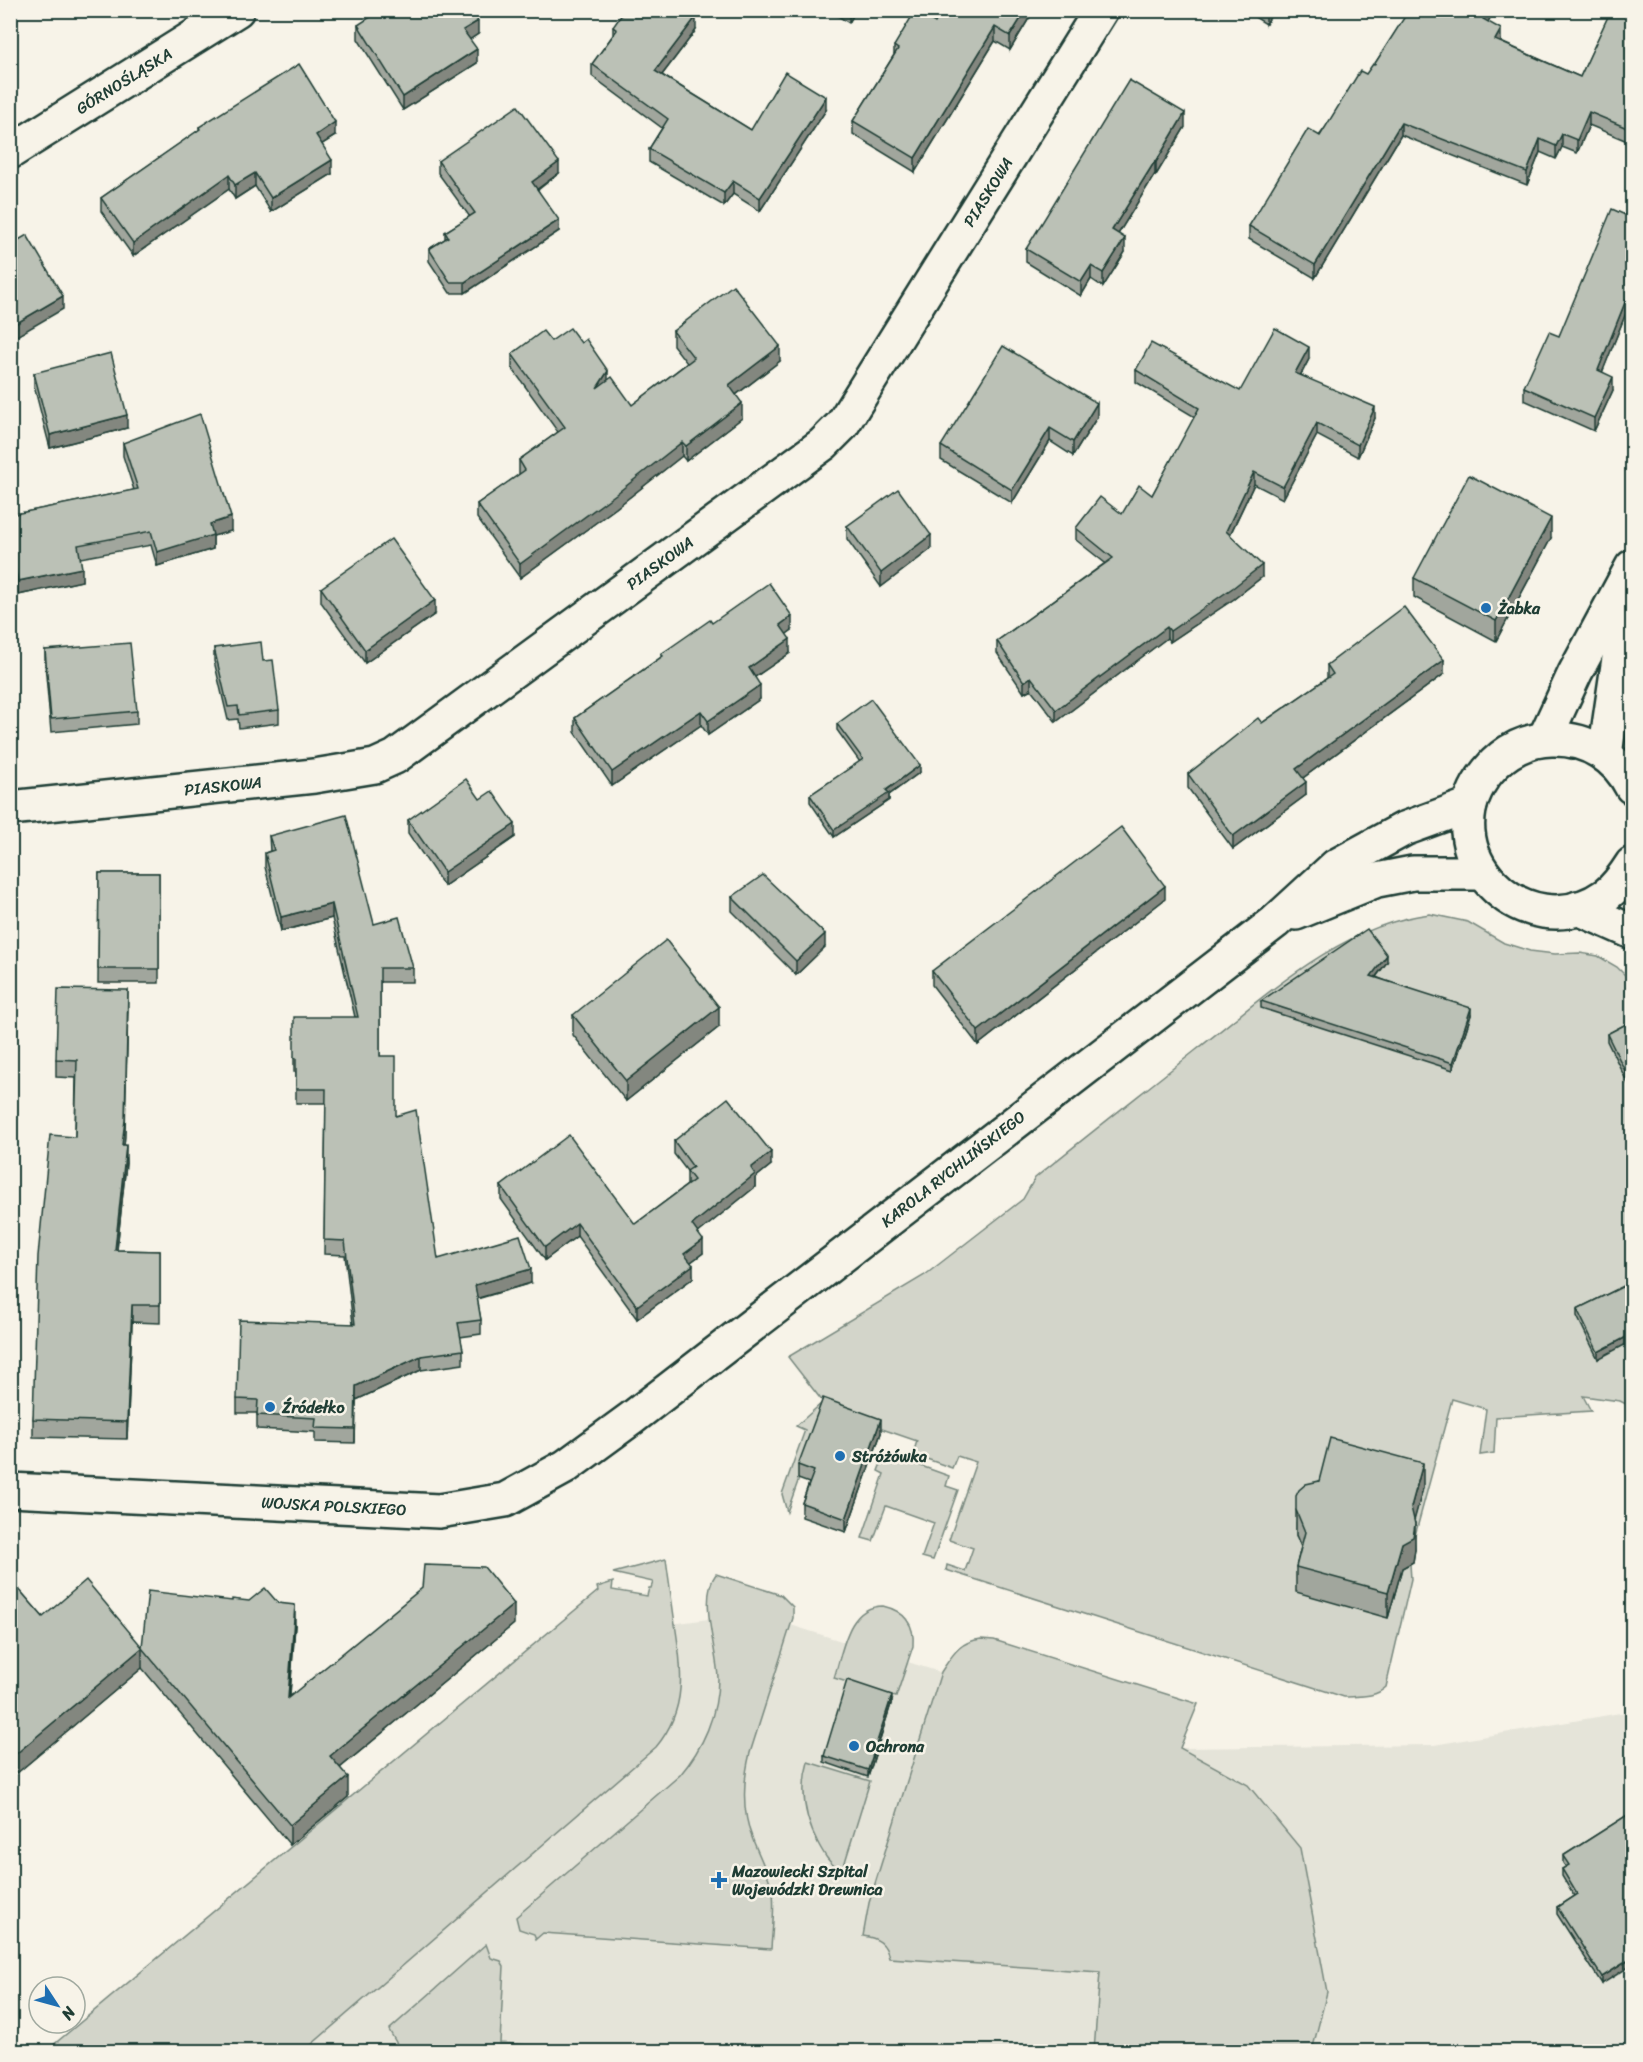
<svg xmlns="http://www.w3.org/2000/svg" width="1643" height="2062" viewBox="0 0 1643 2062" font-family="Sriracha,sans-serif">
<rect width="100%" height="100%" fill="#f7f3e8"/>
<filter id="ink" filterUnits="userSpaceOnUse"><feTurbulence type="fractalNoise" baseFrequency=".0167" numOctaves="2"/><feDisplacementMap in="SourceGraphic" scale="12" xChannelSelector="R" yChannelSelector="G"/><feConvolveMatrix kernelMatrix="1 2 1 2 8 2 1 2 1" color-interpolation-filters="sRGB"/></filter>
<g filter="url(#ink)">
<polygon fill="#e5e4d9" points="753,1613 1180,1748 1434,1745 1632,1711 1632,2051 46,2052 664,1625"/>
<g fill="#d3d5ca" stroke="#79897f" stroke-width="1.5">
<path d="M 1430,914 L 1468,922 L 1504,943 L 1530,951 L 1555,954 L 1580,953 L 1598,956 L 1617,967 L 1632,982 L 1632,1407 L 1620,1401 L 1583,1396 L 1591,1411 L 1496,1417 L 1494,1453 L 1480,1455 L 1486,1409 L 1452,1399 L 1413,1543 L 1298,1516 L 1296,1523 L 1296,1536 L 1403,1565 L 1410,1564 L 1411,1579 L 1386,1687 C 1375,1698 1359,1696 1344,1697 L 946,1570 L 947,1565 L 965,1571 L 973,1548 L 949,1540 L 976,1462 L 957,1456 L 952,1468 L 913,1454 L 917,1441 L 824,1409 L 787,1512 L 782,1494 L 805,1430 L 796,1426 L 823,1402 L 788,1357 L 925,1275 L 1023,1199 L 1035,1178 C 1088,1135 1142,1093 1196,1050 C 1264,997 1342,924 1430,914 Z"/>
<polygon points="885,1453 949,1476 946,1486 958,1490 933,1560 922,1557 934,1523 886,1506 873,1541 862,1538 884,1474 878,1471"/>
<path d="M 666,1559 C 669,1581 672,1602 675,1624 C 682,1669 688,1709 656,1747 L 304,2051 L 46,2051 L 598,1591 L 597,1587 L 613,1582 L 612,1590 L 647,1596 L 649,1588 L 651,1588 L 653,1582 L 613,1573 Z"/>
<path d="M 716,1574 L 781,1595 L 793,1607 L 793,1618 L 750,1753 C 743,1781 742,1813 753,1840 C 760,1858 769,1874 773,1893 C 775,1911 772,1931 771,1949 L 543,1933 L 536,1939 L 534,1934 L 519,1929 L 516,1917 L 680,1775 C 703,1748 718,1714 718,1678 C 717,1649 698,1598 716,1574 Z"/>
<path d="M 883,1606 C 904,1611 915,1624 913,1646 L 896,1697 L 834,1678 C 843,1651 847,1606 883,1606 Z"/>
<path d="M 981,1639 L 994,1640 L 1198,1704 L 1180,1748 L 1248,1785 L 1300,1848 L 1327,1992 L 1312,2051 L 1094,2051 L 1100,1972 L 889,1958 C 886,1943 878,1938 863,1936 L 869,1903 L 941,1672 C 953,1654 959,1642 981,1639 Z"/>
<path d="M 808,1762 L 870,1781 L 845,1862 L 844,1865 L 837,1868 C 829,1863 824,1854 819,1845 C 805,1819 799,1792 808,1762 Z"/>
<polygon points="486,1944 491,1958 501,1961 504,1966 500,2043 611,2051 407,2052 397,2044 389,2030"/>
</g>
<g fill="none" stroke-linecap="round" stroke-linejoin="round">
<g stroke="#1f3d34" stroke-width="38">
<g id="minor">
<polyline points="10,152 237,10"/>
<polyline points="10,808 314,776 375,766 395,757 823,444 842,425 1101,10"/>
</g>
</g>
<g stroke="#1f3d34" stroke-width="38">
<g id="tertiary">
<polyline points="1545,738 1575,673 1632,567"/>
<polyline points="1605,754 1629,590"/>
<path d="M 1632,787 C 1617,757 1588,739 1555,739 C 1529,738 1504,751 1488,771 C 1424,849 1524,953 1606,895 C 1617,887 1625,875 1632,864"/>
<polyline points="1578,908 1632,932"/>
<polyline points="1296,913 1377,880 1413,873 1481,873"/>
<polyline points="10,1490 439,1511 505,1500 565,1467 632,1418 1275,922 1336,866 1404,829 1470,805"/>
</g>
</g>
<use href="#minor" stroke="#f7f3e8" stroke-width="33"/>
<use href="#tertiary" stroke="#f7f3e8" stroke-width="33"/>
</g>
<g fill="#a1a69d" stroke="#1f3d34" stroke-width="1.5">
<polygon points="828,10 856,10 849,23"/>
<polygon points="1034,10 1010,50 995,41 915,172 853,134 853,121 894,55 894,46 935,23"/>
<polygon points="1243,10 1274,10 1266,24"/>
<polygon points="1405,10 1494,10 1488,22 1501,42 1580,77 1610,13 1604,10 1632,10 1632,143 1589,125 1577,153 1562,147 1556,159 1540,152 1527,185 1401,135 1315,278 1249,239 1249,226 1374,65 1408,13"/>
<polygon points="358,25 478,34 470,39 477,63 403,110 358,39"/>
<polygon points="613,27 696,30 662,75 751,130 826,110 760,211 733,194 724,206 649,162 649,149 662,128 592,76 592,64 613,35"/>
<polygon points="199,127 335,136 322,144 332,174 271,212 255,186 235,199 229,189 133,256 101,211 101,198 199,130"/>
<polygon points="1185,127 1156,175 1155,174 1118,234 1125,252 1103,287 1091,279 1081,296 1026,262 1026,249"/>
<polygon points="438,161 559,173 538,190 559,231 465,293 450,293 429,261 429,249 445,239 445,232 470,217 438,173"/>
<polygon points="1632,218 1632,316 1626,313 1602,372 1613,390 1594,431 1524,400 1524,387 1559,336"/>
<polygon points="673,331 780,361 736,395 742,418 686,461 682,456 616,508 520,578 477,518 477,504 519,475 519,460 558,432 512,368 512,354 551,341 632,405 687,363 673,345"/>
<polygon points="1309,359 1301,375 1375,418 1358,457 1317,435 1283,499 1254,484 1230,535 1262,577 1234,599 1170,642 1167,638 1056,722 1031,689 1024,693 997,653 997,641 1105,563 1076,540 1076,528 1122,514 1152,495 1195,417 1136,382 1136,370 1240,391"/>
<polygon points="34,373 127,428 50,448 34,386"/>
<polygon points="1097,417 1073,456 1050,441 1012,503 941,460 941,446"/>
<polygon points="123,443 231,531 213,536 213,549 157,566 151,545 80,558 82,581 18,595 10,557 10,515 134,490 123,456"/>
<polygon points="847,526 931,549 881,587 847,539"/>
<polygon points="1551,538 1496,641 1414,597 1414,578"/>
<polygon points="321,588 435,614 365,663 321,602"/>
<polygon points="712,623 792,630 786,634 790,653 755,677 760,699 708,735 701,725 612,786 575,732 575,718 661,657 661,654"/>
<polygon points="214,648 263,661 279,710 279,723 239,728 238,719 228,720 214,661"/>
<polygon points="45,650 137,711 137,724 51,732 45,664"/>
<polygon points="1327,665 1444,674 1303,778 1306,795 1233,849 1188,788 1188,774 1327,678"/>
<polygon points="837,724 920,772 889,795 889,800 834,837 810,802 810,795 860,762 837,730"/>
<polygon points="480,799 515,837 444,886 408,833 408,820"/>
<polygon points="269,836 374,924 413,968 413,982 380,982 380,1056 396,1116 438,1259 531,1283 477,1299 481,1320 481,1334 460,1337 463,1350 463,1364 421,1370 356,1400 355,1443 315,1442 315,1432 257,1429 257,1413 237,1413 237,1399 353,1324 345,1255 324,1254 326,1103 296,1103 296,1072 294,1072 294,1058 355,1017 332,918 281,931 265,867 265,853 270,851"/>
<polygon points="99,873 159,873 159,983 98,983"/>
<polygon points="732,897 825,947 796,975 732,911"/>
<polygon points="1165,899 978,1045 932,985 932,971"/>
<polygon points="1387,962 1376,977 1471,1015 1453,1070 1261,1008 1261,1001"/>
<polygon points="128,1008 124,1145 126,1163 117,1250 160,1251 160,1323 132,1322 127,1439 33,1437 33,1419 75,1137 76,1078 56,1077 56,1059"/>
<polygon points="573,1015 719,1027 626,1101 573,1035"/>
<polygon points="1632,1021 1632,1092 1607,1041 1607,1034"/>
<polygon points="674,1141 771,1165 755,1178 755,1187 698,1233 703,1253 691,1262 693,1278 637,1319 577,1236 545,1260 501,1199 501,1186 635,1224 687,1185 687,1171 674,1154"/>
<polygon points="1632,1282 1598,1359 1577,1316 1577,1309"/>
<polygon points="881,1433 846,1532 802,1517 802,1503 809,1483 798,1479 798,1465"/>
<polygon points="1423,1488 1414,1519 1415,1549 1413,1562 1402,1568 1388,1618 1296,1592 1296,1567 1301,1547 1296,1535 1296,1510"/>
<polygon points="10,1579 43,1617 142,1647 295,1625 290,1696 514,1624 340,1768 348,1797 290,1845 142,1668 10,1779"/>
<polygon points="892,1701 868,1777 824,1762 824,1756"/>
<polygon points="1632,1812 1602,1984 1557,1914 1557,1907 1574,1896 1562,1876 1562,1869 1566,1867 1563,1863 1563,1856"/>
</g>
<g fill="#83877f" stroke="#1f3d34" stroke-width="1.5">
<polygon points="56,10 62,10 56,14"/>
<polygon points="850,10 856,10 849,23 849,12"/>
<polygon points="1026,10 1034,10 1010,50 1010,36"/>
<polygon points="1266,10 1274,10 1266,24"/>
<polygon points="1487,10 1494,10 1483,32 1483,19"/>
<polygon points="696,17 696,30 655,84 655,71"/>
<polygon points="478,21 478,34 463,44 463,30"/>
<polygon points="995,27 995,41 915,172 915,158"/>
<polygon points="1501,29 1501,42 1495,53 1495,40"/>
<polygon points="477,49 477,63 403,110 403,97"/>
<polygon points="826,97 826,110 760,211 760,198"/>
<polygon points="1589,112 1589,125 1577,153 1577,140"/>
<polygon points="1185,113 1185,127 1156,175 1156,162"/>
<polygon points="335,122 335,136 316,148 316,135"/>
<polygon points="1401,123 1401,135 1315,278 1315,265"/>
<polygon points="1562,134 1562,147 1556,159 1556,146"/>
<polygon points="1540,139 1540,152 1527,185 1527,172"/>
<polygon points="332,160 332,174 271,212 271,198"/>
<polygon points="1155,161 1155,174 1112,244 1112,230"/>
<polygon points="559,162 559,173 532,193 532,182"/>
<polygon points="255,173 255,186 235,199 235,185"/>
<polygon points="229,175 229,189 133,256 133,243"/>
<polygon points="733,181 733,194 724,206 724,193"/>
<polygon points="559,220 559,231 465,293 465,282"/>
<polygon points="1125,238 1125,252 1103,287 1103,273"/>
<polygon points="1091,266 1091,279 1081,296 1081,282"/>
<polygon points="63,296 63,309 10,340 10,327"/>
<polygon points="1626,300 1626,313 1598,383 1598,370"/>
<polygon points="780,346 780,361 729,400 729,385"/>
<polygon points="1309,347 1309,359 1295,385 1295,373"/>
<polygon points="608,371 608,385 597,388"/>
<polygon points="1613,377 1613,390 1594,431 1594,418"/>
<polygon points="742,403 742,418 686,461 686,446"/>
<polygon points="1097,403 1097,417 1073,456 1073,442"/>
<polygon points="1375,407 1375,418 1358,457 1358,445"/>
<polygon points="127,415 127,428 50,448 50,435"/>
<polygon points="1317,423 1317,435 1283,499 1283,487"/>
<polygon points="1050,428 1050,441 1012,503 1012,490"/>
<polygon points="682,442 682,456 616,508 520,578 520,564"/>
<polygon points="1254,472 1254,484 1226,543 1226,531"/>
<polygon points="231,517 231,531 213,536 213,549 157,566 157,552 210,524"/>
<polygon points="1551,518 1551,538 1496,641 1496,621"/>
<polygon points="931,535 931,549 881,587 881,573"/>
<polygon points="1262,565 1262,577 1234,599 1170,642 1170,631"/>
<polygon points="82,568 82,581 18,595 18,581"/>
<polygon points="435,600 435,614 365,663 365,650"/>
<polygon points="792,616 792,630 780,639 780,625"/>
<polygon points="1167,627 1167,638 1056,722 1056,710"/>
<polygon points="790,639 790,653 749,681 749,668"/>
<polygon points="1444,660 1444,674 1296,783 1296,769"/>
<polygon points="1031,677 1031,689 1024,693 1024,682"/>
<polygon points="760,685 760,699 708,735 708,721"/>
<polygon points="701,711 701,725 612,786 612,772"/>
<polygon points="920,765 920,772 889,795 889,800 834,837 834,830"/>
<polygon points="1306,782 1306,795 1233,849 1233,836"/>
<polygon points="515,824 515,837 444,886 444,872"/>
<polygon points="1165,886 1165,899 978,1045 978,1031"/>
<polygon points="332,904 332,918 281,931 281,917"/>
<polygon points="825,934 825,947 796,975 796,961"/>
<polygon points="1387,955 1387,962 1371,983 1371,976"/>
<polygon points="128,990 125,1137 122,1162 122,1145"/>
<polygon points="719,1007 719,1027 626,1101 626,1081"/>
<polygon points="1471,1008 1471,1015 1453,1070 1453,1063"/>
<polygon points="126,1145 126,1163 115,1268 115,1250"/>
<polygon points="771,1152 771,1165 755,1178 755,1187 692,1238 692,1225 751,1168"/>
<polygon points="577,1223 577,1236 545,1260 545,1247"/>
<polygon points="703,1240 703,1253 684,1267 684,1254"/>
<polygon points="693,1265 693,1278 637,1319 637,1306"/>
<polygon points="531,1269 531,1283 475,1299 475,1285"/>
<polygon points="132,1305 132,1322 127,1439 127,1422"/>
<polygon points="1632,1334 1632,1341 1598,1359 1598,1352"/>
<polygon points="421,1356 421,1370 356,1400 355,1443 356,1386"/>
<polygon points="881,1419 881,1433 846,1532 846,1519"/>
<polygon points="1423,1463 1423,1488 1411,1532 1411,1507"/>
<polygon points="1415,1524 1415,1549 1413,1562 1402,1568 1388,1618 1388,1592 1402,1543"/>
<polygon points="514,1604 514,1624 330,1776 330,1756"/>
<polygon points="295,1605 295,1625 288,1718 288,1698"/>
<polygon points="142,1648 142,1668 10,1779 10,1759"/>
<polygon points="892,1695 892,1701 868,1777 868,1770"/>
<polygon points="348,1777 348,1797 290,1845 290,1825"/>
<polygon points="1632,1958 1632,1965 1602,1984 1602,1977"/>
</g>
<g fill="#bbc1b6" stroke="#1f3d34" stroke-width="1.5">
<polygon points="381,10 471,10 478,21 463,30 477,49 403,97 358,25"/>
<polygon points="625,10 685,10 696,17 655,71 751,130 785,72 826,97 760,198 733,181 724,193 649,149 668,119 592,64 617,30 613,27"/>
<polygon points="942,10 1026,10 1010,36 995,27 915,158 853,121 898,49 894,46 915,11 935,23"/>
<polygon points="1409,10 1487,10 1483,19 1501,29 1495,40 1580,77 1611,10 1632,10 1632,130 1589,112 1577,140 1562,134 1556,146 1540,139 1527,172 1401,123 1315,265 1249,226 1308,129 1320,136 1360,71 1366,74 1373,64 1374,65"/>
<polygon points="299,64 335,122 316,135 332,160 271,198 255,173 235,185 229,175 133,243 101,198 200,129 199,127"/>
<polygon points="1129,80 1185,113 1156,162 1155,161 1112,230 1125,238 1103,273 1091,266 1081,282 1026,249"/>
<polygon points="518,106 559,162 532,182 559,220 465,282 450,282 429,249 448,237 445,232 475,213 438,161"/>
<polygon points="1612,209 1632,218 1632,303 1626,300 1598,370 1613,377 1594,418 1524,387 1549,332 1559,336"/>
<polygon points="27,235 63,296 10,327 10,245"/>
<polygon points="733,285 780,346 729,385 742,403 686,446 682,442 616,494 520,564 477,504 525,470 519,460 565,427 512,354 543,331 551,341 570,328 581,343 586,339 608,371 597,388 612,377 632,405 694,358 673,331"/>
<polygon points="1275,328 1309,347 1295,373 1375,407 1358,445 1317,423 1283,487 1254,472 1226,531 1262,565 1234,587 1170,631 1167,627 1056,710 1031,677 1024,682 997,641 1113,558 1076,528 1100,497 1122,514 1139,485 1152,495 1199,408 1136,370 1151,343 1240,391"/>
<polygon points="1003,346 1097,403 1073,442 1050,428 1012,490 941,446"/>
<polygon points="111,353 127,415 50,435 34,373"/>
<polygon points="200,414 231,517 210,524 213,535 157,552 151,531 78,545 82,568 18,581 10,543 10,515 138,489 123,443"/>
<polygon points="1469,475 1551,518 1496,621 1414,578"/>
<polygon points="898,489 931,535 881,573 847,526"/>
<polygon points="391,539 435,600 365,650 321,588"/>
<polygon points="769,583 792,616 780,625 790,639 749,668 760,685 708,721 701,711 612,772 575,718 663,656 661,654 710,620 712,623"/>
<polygon points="1404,607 1444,660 1296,769 1306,782 1233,836 1188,774 1258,718 1262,723 1333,674 1327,665"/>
<polygon points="261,642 263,661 273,660 279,710 239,715 238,706 228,707 214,648"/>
<polygon points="130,643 137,711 51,719 45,650"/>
<polygon points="871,699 920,765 886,790 889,793 834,830 810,795 863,759 837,724"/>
<polygon points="466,779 480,799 492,791 515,824 444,872 408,820"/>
<polygon points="346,815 374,924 399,917 413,968 380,968 380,1056 396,1056 396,1116 416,1110 438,1259 520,1235 531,1269 475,1285 481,1320 458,1323 463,1350 421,1356 356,1386 355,1429 315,1428 316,1418 257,1415 258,1400 237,1399 239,1320 355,1324 345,1241 324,1240 326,1089 296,1089 296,1058 294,1058 294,1017 358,1017 332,904 281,917 265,853 274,850 269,836"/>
<polygon points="1121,827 1165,886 978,1031 932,971"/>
<polygon points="99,873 159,873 159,969 98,969"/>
<polygon points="763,875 825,934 796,961 732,897"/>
<polygon points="1367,929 1387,955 1371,976 1471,1008 1453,1063 1261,1001"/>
<polygon points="666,940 719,1007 626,1081 573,1015"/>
<polygon points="58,989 128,990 125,1120 122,1145 126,1145 115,1250 160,1251 160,1305 132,1305 127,1422 33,1419 38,1256 50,1135 75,1137 77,1060 56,1059"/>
<polygon points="1632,1021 1632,1085 1607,1034"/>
<polygon points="728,1098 771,1152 751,1168 755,1174 692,1225 703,1240 684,1254 693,1265 637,1306 577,1223 545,1247 501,1186 569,1135 635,1224 694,1180 687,1171 693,1167 674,1141"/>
<polygon points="1632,1282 1632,1334 1598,1352 1577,1309"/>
<polygon points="823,1398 881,1419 846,1519 802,1503 814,1471 798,1465"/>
<polygon points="1330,1438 1423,1463 1411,1507 1415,1524 1413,1537 1402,1543 1388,1592 1296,1567 1305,1532 1296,1510 1296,1496 1299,1490 1306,1484 1319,1481"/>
<polygon points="424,1565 484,1567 514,1604 330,1756 348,1777 290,1825 142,1648 10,1759 10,1644 16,1639 10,1633 10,1579 43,1617 86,1580 142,1647 148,1591 232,1601 232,1599 249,1601 265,1588 278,1603 295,1605 288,1698 422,1588"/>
<polygon points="847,1680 892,1695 868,1770 824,1756"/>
<polygon points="1632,1812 1632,1958 1602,1977 1557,1907 1577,1894 1562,1869 1569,1865 1563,1856"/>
</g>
</g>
<g fill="#1f6fb2" stroke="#f7f3e8" stroke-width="2">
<circle cx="1486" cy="608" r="6"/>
<circle cx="270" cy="1407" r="6"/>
<circle cx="840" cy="1456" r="6"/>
<circle cx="854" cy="1746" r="6"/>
<path d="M716 1871h6v6h6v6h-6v6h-6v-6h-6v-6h6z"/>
</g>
<g text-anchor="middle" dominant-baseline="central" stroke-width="5" stroke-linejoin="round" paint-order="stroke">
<g font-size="16" fill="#1f3d34" stroke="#f7f3e8">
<text transform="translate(124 81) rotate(-32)">GÓRNOŚLĄSKA</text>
<text transform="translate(988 192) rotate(-58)">PIASKOWA</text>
<text transform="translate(660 563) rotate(-36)">PIASKOWA</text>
<text transform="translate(223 786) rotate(-6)">PIASKOWA</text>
<text transform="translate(953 1169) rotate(-38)">KAROLA RYCHLIŃSKIEGO</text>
<text transform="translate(334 1506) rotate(3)">WOJSKA POLSKIEGO</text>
</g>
<g font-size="16" font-weight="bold" fill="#1f3d34" stroke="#f7f3e8" text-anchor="start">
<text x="1498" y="608">Żabka</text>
<text x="282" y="1407">Źródełko</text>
<text x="852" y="1456">Stróżówka</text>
<text x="866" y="1746">Ochrona</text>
<text x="732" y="1871">Mazowiecki Szpital<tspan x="732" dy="18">Wojewódzki Drewnica</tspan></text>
</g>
</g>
<rect width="1643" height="2062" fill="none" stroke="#f7f3e8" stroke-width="36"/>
<rect x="18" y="18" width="1607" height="2026" fill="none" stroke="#1f3d34" stroke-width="2" filter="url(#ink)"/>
<g transform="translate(57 2005) rotate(126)"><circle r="28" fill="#f7f3e8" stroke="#a1aaa0" stroke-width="1.5"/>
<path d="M0-4.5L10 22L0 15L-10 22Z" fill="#1f6fb2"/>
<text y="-9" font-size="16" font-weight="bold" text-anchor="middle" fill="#1f3d34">N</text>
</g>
</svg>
